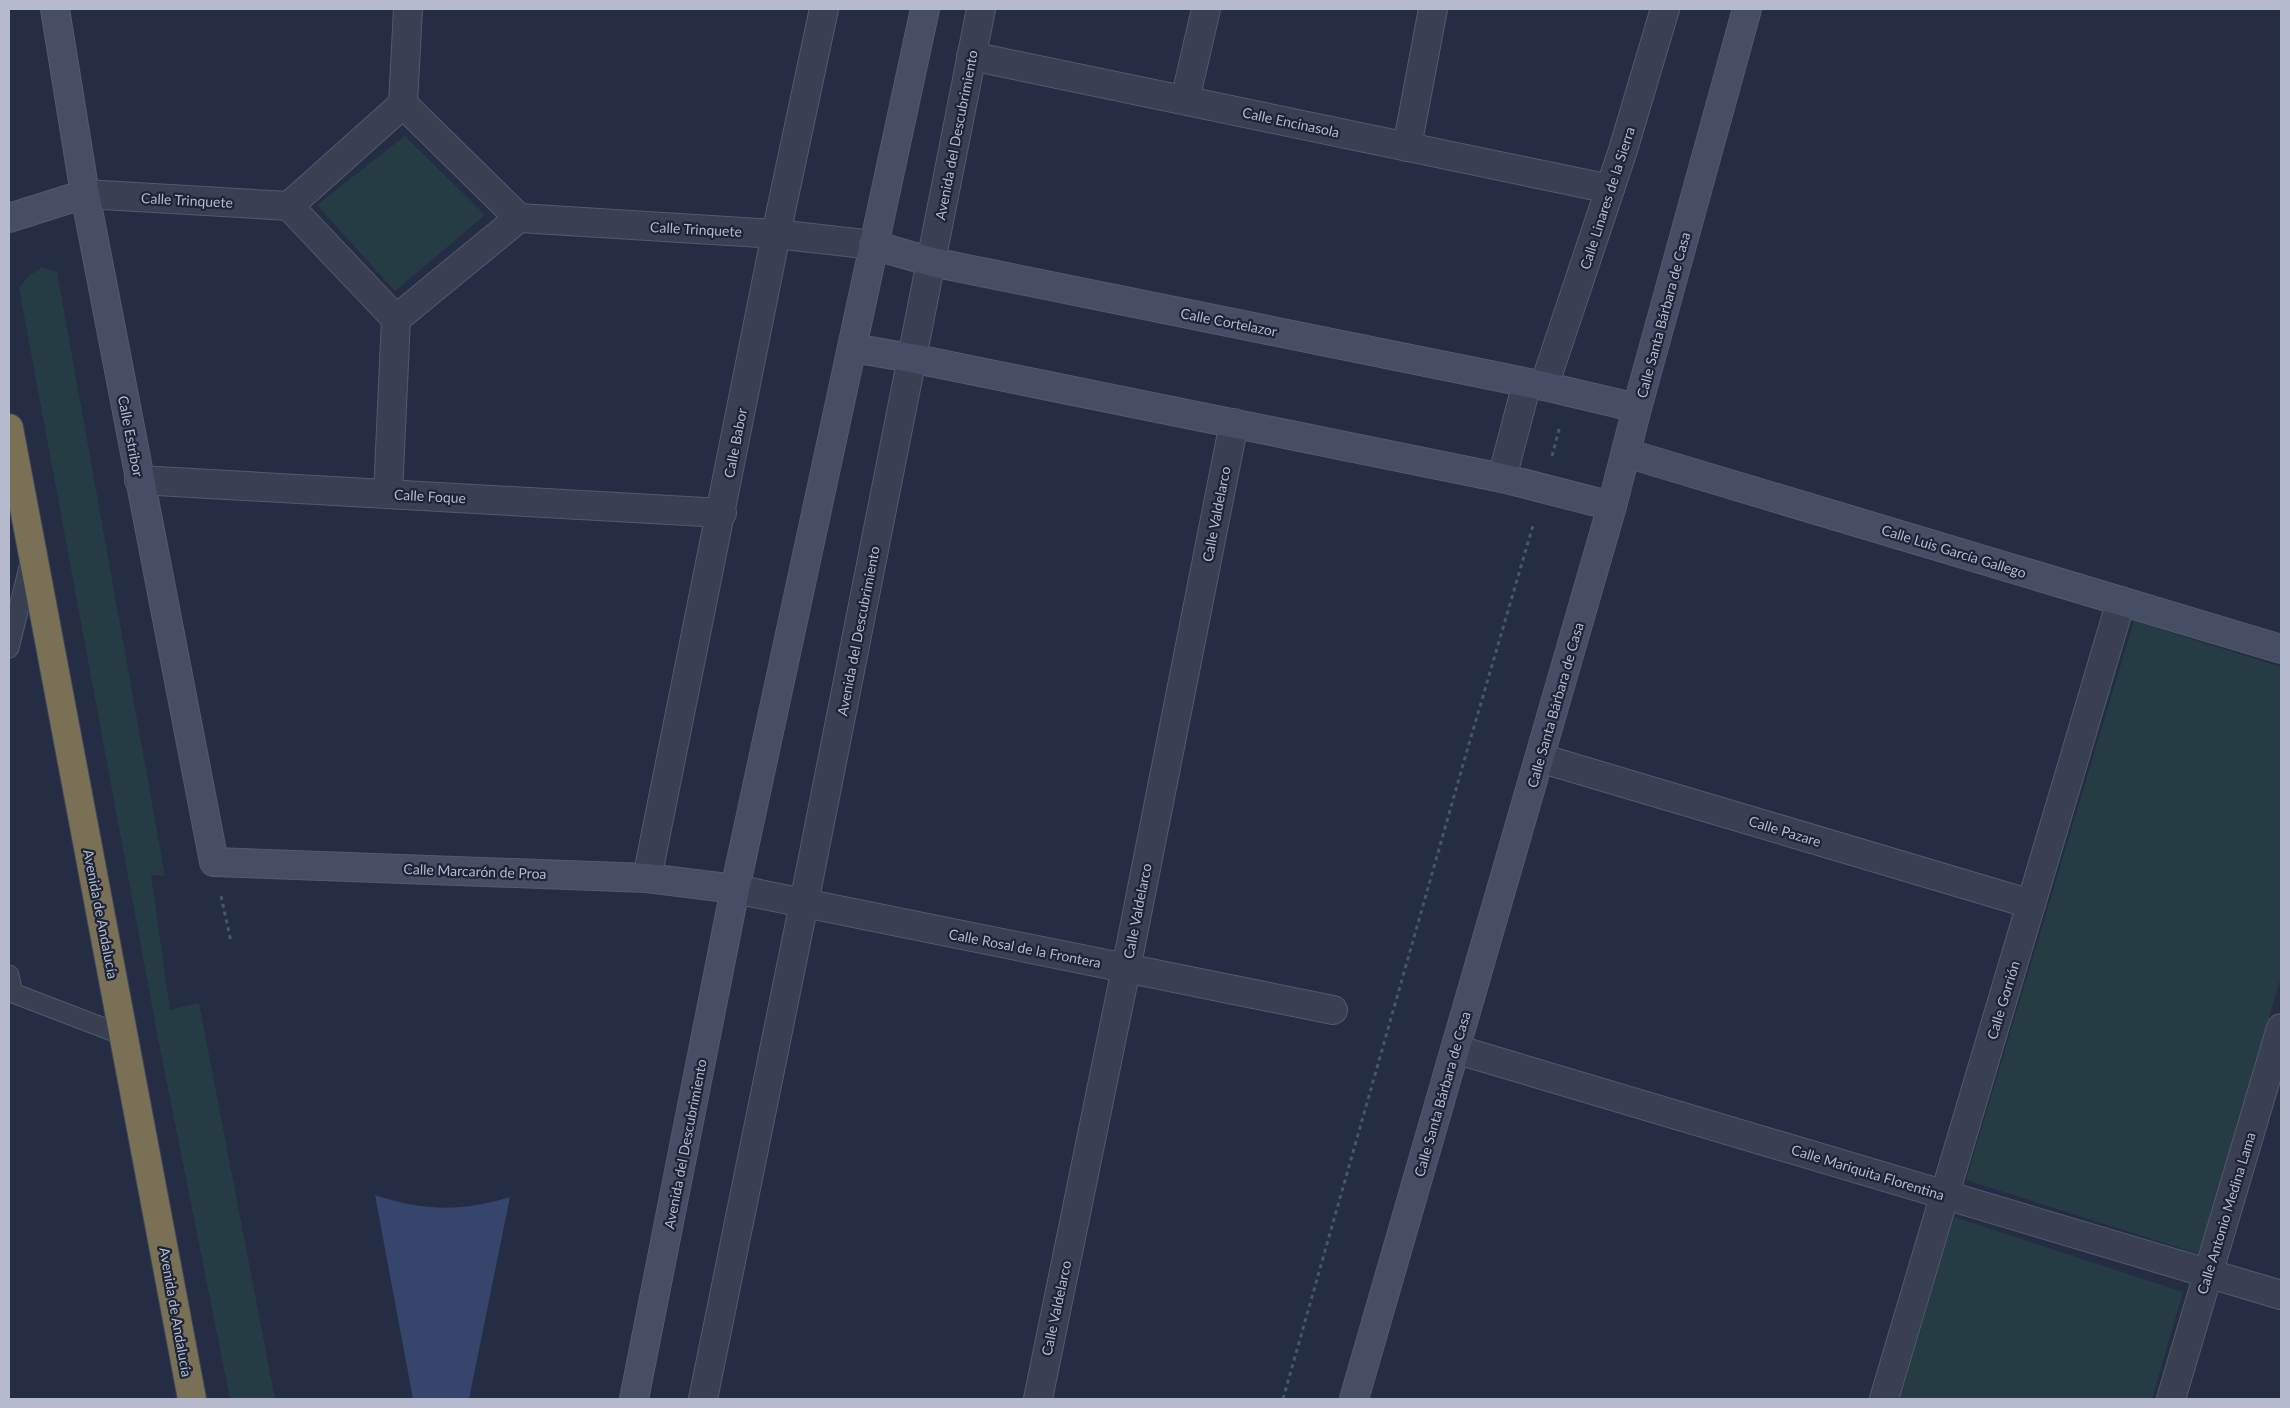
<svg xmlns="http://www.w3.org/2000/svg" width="2290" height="1408" viewBox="0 0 2290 1408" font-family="Lato,sans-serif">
<rect width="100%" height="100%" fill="#242d43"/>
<g fill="#263c44">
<polygon points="405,136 485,215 395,291 317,205"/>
<polygon points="42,267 57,272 165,876 151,875 170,1010 199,1003 275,1399 230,1399 158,1038 19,288 29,276"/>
<polygon points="2134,621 2281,667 2281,977 2199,1254 1966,1180"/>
<polygon points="1954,1217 2183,1292 2152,1399 1900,1399"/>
</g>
<path fill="#36456b" d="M 375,1195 C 423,1211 461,1212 510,1197 L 469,1399 L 413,1399 Z"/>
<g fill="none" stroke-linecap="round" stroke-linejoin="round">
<g stroke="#535a6d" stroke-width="21">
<g id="lane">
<polyline points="9,648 31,559"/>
<polyline points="9,975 13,993 125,1036"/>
</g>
</g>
<g stroke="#535a6d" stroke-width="30">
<g id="street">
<polyline points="971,56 1610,189"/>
<polyline points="1185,100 1206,9"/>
<polyline points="1407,147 1433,9"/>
<polyline points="85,194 289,206 396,319 388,494"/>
<polyline points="289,206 403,104 408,9"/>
<polyline points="519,218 776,234 873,245"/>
<polyline points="396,319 519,218 403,104"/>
<polyline points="1544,386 1623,150 1665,9"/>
<polyline points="1502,478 1527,383"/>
<polyline points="139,480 722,513"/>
<polyline points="1540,758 2031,904"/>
<polyline points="647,878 776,234 824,9"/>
<polyline points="735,889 1333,1010"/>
<polyline points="1455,1049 2281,1295"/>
<polyline points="703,1399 804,903 981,9"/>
<polyline points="1038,1399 1131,944 1234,423"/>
<polyline points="1884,1399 2121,601"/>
<polyline points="2171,1399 2281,1028"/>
</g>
</g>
<g stroke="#535a6d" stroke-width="30">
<g id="secondary">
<polyline points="55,9 85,194 214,862 647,878 735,889"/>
<polyline points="9,218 85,194"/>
<polyline points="873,245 932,262 1544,386 1637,408"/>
<polyline points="852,348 911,358 1502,478 1612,506"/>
<polyline points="1626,453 2281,649"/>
<polyline points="634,1399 735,889 925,9"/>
<polyline points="1354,1399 1612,506 1637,408 1747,9"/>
</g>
</g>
<g stroke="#40475a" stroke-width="30">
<polyline id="highway" points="9,428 192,1399"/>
</g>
<g stroke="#445961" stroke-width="3" stroke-dasharray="4 4" stroke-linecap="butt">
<polyline points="1552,456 1560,426"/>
<polyline points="221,896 231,942"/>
<polyline points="1283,1399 1464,761 1534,522"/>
</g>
<use href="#lane" stroke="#384052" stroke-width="19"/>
<use href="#street" stroke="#384052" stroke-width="28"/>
<use href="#secondary" stroke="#464e66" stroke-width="28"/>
<use href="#highway" stroke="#797055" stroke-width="28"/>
</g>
<g text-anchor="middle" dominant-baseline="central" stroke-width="4.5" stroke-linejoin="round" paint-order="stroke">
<g font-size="14" fill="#b5bbcd" stroke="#1d2438">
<text transform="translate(1291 122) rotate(12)">Calle Encinasola</text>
<text transform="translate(956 135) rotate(-79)">Avenida del Descubrimiento</text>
<text transform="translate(1607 198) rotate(-72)">Calle Linares de la Sierra</text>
<text transform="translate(187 200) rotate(3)">Calle Trinquete</text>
<text transform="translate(696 229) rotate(3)">Calle Trinquete</text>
<text transform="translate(1663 315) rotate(-75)">Calle Santa Bárbara de Casa</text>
<text transform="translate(1229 322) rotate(11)">Calle Cortelazor</text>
<text transform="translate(131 436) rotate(79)">Calle Estribor</text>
<text transform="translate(735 443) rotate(-79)">Calle Babor</text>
<text transform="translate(430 496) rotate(3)">Calle Foque</text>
<text transform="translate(1216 514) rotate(-79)">Calle Valdelarco</text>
<text transform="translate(1954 551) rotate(17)">Calle Luis García Gallego</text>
<text transform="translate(858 631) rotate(-79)">Avenida del Descubrimiento</text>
<text transform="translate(1555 705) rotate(-74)">Calle Santa Bárbara de Casa</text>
<text transform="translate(1785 831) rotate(17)">Calle Pazare</text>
<text transform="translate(475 871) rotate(2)">Calle Marcarón de Proa</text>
<text transform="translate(1137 911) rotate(-79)">Calle Valdelarco</text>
<text transform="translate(101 914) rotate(79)">Avenida de Andalucía</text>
<text transform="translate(1025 948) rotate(11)">Calle Rosal de la Frontera</text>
<text transform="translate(2003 1000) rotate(-73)">Calle Gorrión</text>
<text transform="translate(1442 1094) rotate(-74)">Calle Santa Bárbara de Casa</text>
<text transform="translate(685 1144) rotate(-79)">Avenida del Descubrimiento</text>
<text transform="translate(1868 1172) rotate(17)">Calle Mariquita Florentina</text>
<text transform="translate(2226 1213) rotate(-73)">Calle Antonio Medina Lama</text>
<text transform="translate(1056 1308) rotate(-78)">Calle Valdelarco</text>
<text transform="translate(176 1312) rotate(80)">Avenida de Andalucía</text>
</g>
</g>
<rect width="2290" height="1408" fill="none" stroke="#b5bbcd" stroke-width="20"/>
</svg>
